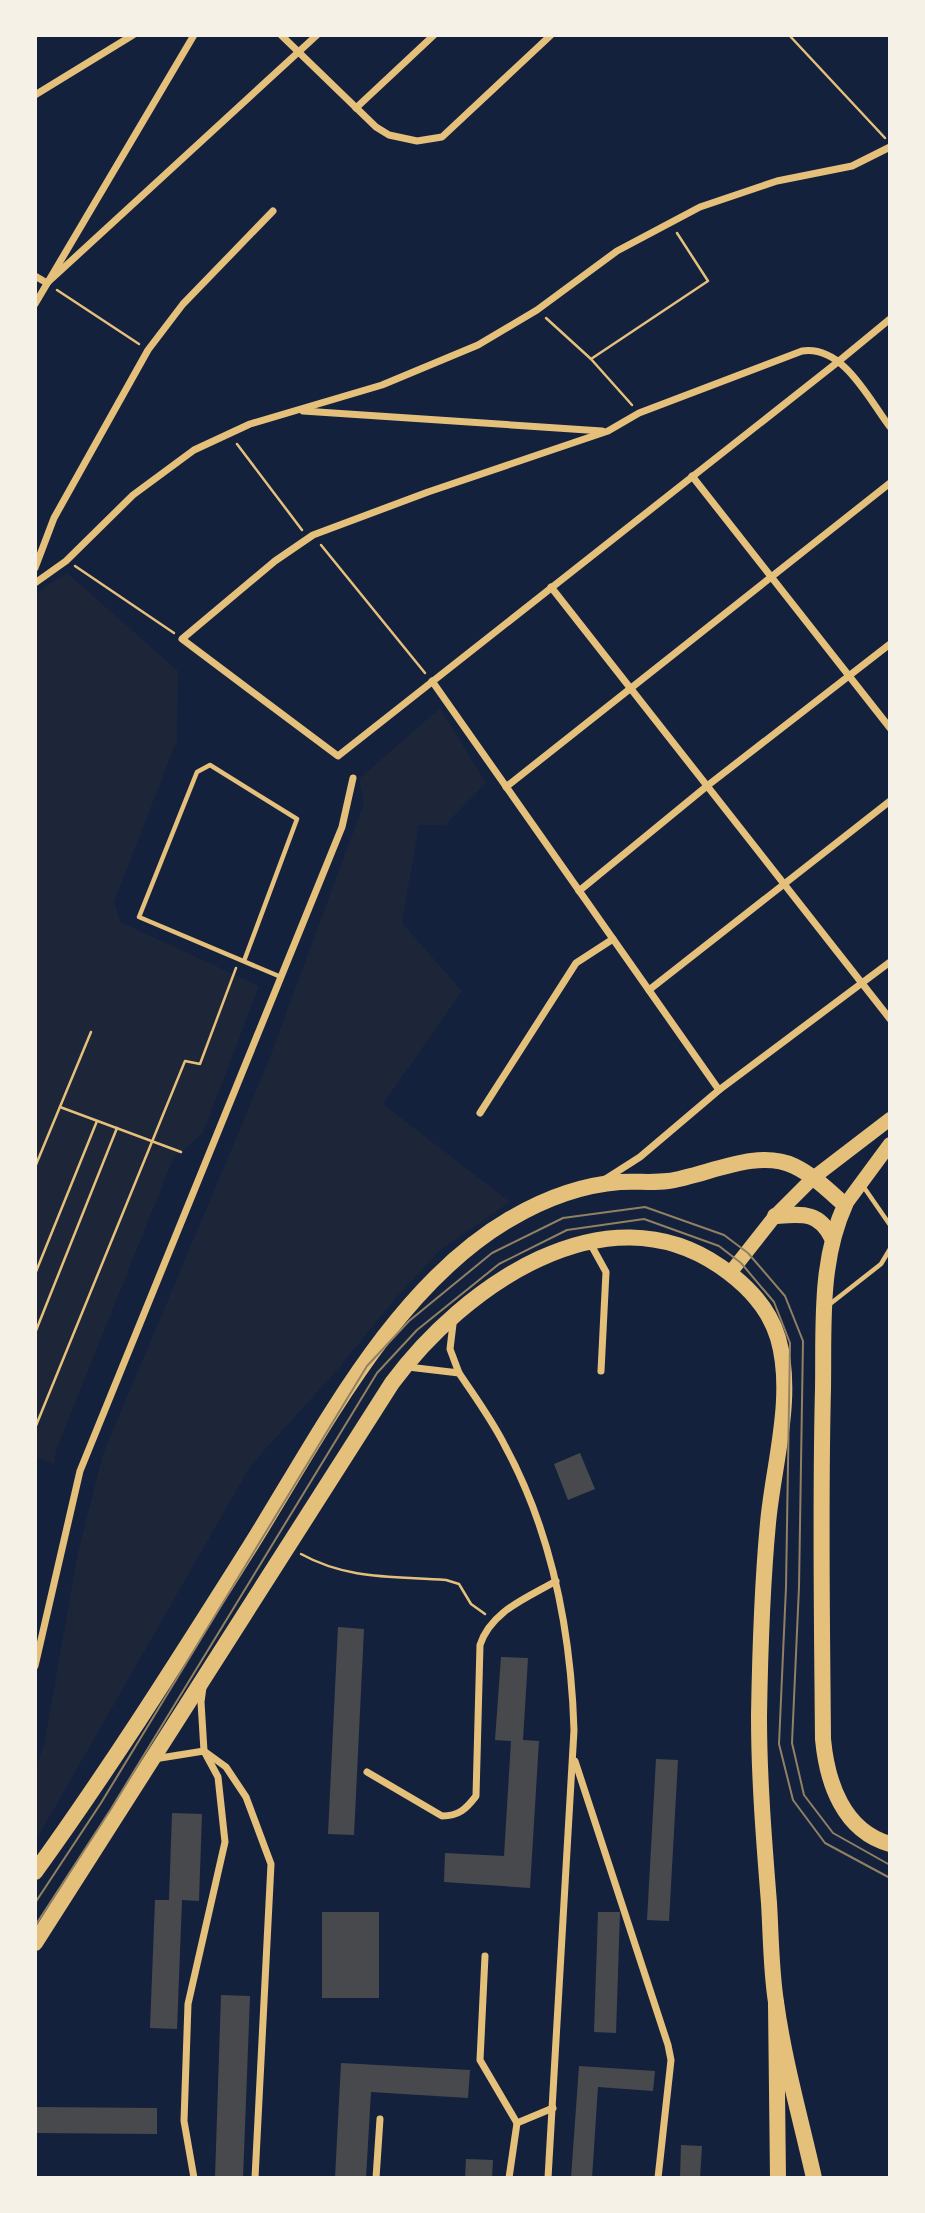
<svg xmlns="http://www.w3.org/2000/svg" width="925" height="2213" viewBox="0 0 925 2213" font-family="Figtree,sans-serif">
<rect width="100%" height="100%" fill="#14213d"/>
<g fill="#1d2539">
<polygon points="67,573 178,671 177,740 114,902 120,922 259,986 203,1133 173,1159 56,1451 54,1464 35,1456 35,597 37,592"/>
<polygon points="440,708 486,783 445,825 419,825 402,923 462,991 383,1104 510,1202 440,1250 393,1301 339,1368 251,1465 35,1842 35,1769 44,1746 77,1557 103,1454 267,1065 364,803 359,779"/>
</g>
<g fill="#48494c">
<polygon points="580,1453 595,1489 568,1500 554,1464"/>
<polygon points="338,1627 364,1629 354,1835 328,1834"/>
<polygon points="501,1657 528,1658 523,1740 539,1741 530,1888 444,1882 445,1853 504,1856 511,1741 495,1740"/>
<polygon points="656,1759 678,1760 669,1921 647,1920"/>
<polygon points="172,1813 202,1814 199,1901 182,1900 177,2029 150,2028 155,1900 169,1900"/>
<rect x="322" y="1912" width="57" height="86"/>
<polygon points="598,1912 620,1912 616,2033 594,2032"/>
<polygon points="221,1995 250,1996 243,2178 215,2178"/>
<polygon points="341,2063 470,2070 468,2098 371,2092 366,2178 335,2178"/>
<polygon points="579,2066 655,2071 653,2091 598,2087 592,2178 571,2178"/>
<polygon points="35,2107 157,2108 157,2134 35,2133"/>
<polygon points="681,2145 702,2146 700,2178 680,2178"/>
<polygon points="466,2159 493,2160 492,2178 465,2178"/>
</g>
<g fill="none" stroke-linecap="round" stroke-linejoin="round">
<g stroke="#e5c07b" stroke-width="2.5">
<polyline points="789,35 885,138"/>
<polyline points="57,290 139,344"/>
<polyline points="546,318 591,359 632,405"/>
<polyline points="591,359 708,281 677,233"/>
<polyline points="237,444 302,530"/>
<polyline points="321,545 425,673"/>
<polyline points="75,566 174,633"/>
<polyline points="60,1107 181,1152"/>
<polyline points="35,1167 91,1032"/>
<polyline points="35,1274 97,1121"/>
<polyline points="35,1333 117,1128"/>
<polyline points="35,1428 185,1061 200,1064 236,968"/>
<path d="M 301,1554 C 348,1580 394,1576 446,1580 L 459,1584 L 471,1604 L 485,1614"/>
</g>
<g stroke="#e5c07b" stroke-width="4.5">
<polyline points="244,961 297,819 210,765 197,772 139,917 281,977"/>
<polyline points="863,1186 890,1225"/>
<polyline points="830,1304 881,1264 890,1249"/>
</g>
<g stroke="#e5c07b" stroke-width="7">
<polyline points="281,35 376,127 389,135 417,141 442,137 551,35"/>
<polyline points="35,95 133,35"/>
<polyline points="356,108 434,35"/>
<polyline points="35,276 47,283"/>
<polyline points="47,283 317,35"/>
<polyline points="35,304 194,35"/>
<path d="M 890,319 L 839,361 L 338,756 L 182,639 L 275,561 L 313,535 L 428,492 L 608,431 L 639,413 L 802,351 C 843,345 868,398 890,427"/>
<polyline points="303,411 602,431"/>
<polyline points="692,476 890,728"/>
<polyline points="35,568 54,518 148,350 183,304 273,211"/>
<polyline points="35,583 66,561 133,495 194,450 250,424 382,385 478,345 537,310 617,251 700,207 777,181 852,166 890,147"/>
<polyline points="551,587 890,1019"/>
<polyline points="432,681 719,1090"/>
<polyline points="506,787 890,483"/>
<polyline points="579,891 707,786 890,644"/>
<polyline points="649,990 890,801"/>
<polyline points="480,1113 576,963 613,939"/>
<polyline points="604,1180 640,1157 719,1090 890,962"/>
<polyline points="590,1243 606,1272 601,1371"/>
<polyline points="408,1367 459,1373 450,1349 453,1324"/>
<path d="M 459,1373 C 475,1397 492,1420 505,1446 C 552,1533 571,1632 574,1730 L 548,2178"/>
<polyline points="35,1666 80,1471 342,827 353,778"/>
<polyline points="154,1759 204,1751 226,1767 246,1797 271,1864 255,2178"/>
<polyline points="575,1761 668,2045 671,2060 658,2178"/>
<path d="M 367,1772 L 442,1816 C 459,1816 466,1809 476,1796 L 480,1645 C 491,1611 527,1598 556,1581"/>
<polyline points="485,1956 480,2060 517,2123"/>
<polyline points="194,2178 184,2121 188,2004 225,1842 218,1777 204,1751 201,1702 203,1687"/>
<polyline points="376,2178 380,2119"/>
<polyline points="509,2178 517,2123 553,2108"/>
</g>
<g stroke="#e5c07b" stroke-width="14">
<polyline points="845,1205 890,1144"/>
<polyline points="730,1273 775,1216 813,1178 890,1119"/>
</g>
<g stroke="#e5c07b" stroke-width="16">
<path d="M 775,1216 C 802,1214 819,1211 832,1238"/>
<path d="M 35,1872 C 111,1767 180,1657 249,1548 C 320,1435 392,1288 510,1219 C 544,1199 581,1185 620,1182 C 636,1181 652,1183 668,1181 C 706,1176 756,1148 794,1166 C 813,1175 829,1191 845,1205 C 819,1262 824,1328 823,1389 C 820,1505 822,1622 823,1739 C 827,1782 843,1831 890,1844"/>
<path d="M 35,1943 L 392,1383 C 463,1287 605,1186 721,1267 C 747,1285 769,1308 778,1338 C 795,1396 773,1466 768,1523 C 762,1587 760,1653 759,1716 C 759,1778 764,1841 769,1903 C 771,1936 771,1970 776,2002 C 784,2061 801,2120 814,2178"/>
</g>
<polyline stroke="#e5c07b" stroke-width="16" points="776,2003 778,2178"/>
<g stroke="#918062" stroke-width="2">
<polyline points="35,1903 101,1803 367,1366 409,1321 492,1253 563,1218 645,1207 724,1235 748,1253 785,1296 803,1341 799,1587 792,1743 804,1795 833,1833 890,1865"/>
<polyline points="35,1926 111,1809 377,1373 417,1330 499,1264 567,1230 644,1219 719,1246 741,1263 774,1302 790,1343 786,1587 779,1744 793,1800 825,1843 890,1878"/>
</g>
</g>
<rect width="925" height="2213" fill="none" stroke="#f6f1e7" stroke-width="74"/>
</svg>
